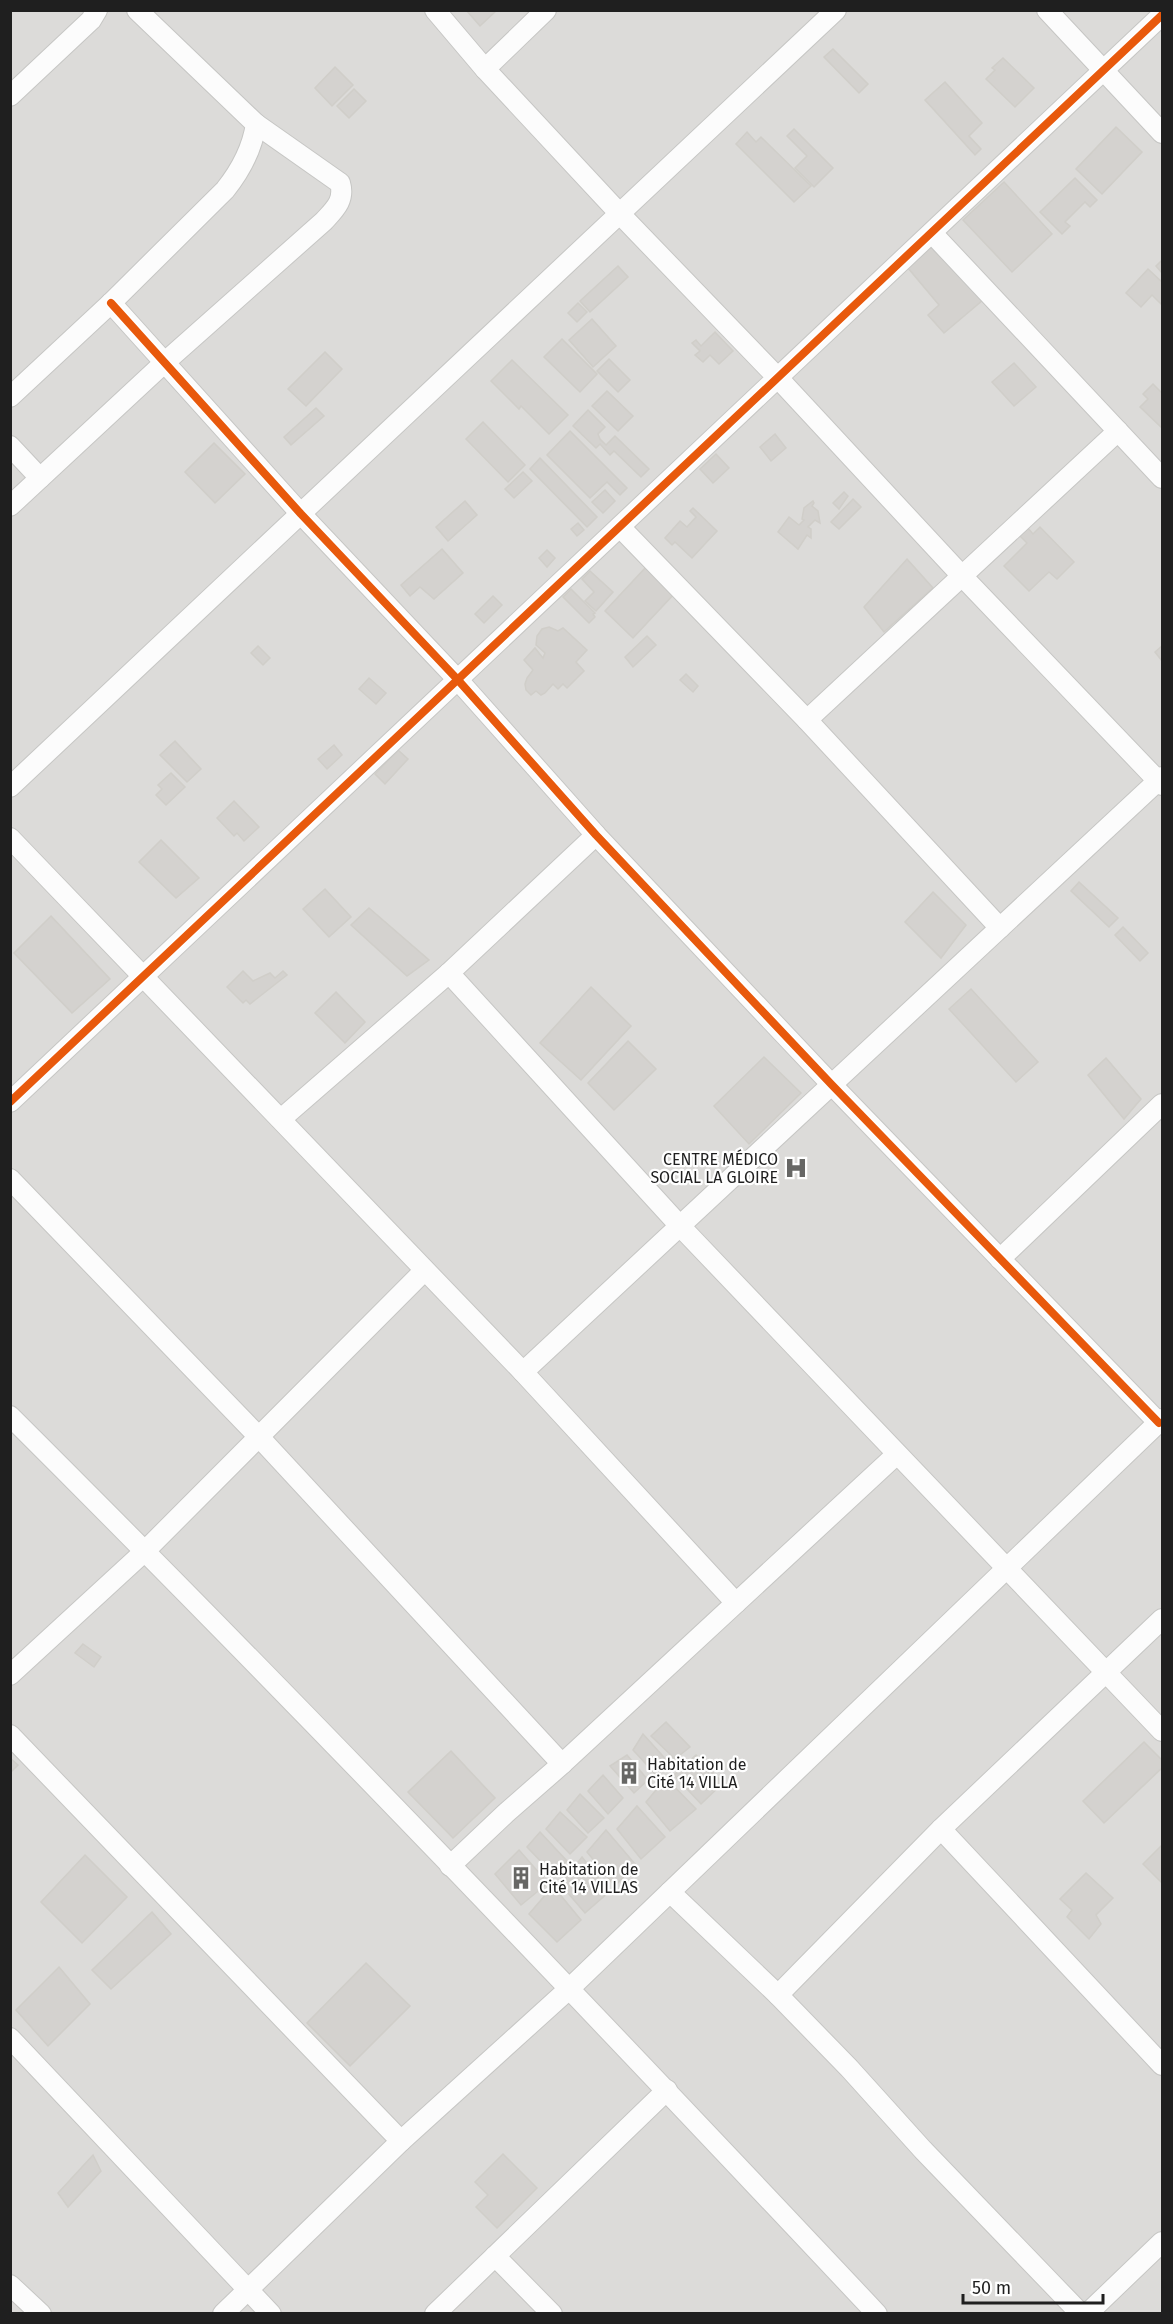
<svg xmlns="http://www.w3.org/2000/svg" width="1173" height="2324" viewBox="0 0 1173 2324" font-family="'Fira Sans',sans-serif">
<rect width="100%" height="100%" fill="#edece8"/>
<rect fill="#dcdbd9" x="11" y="11" width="1151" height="2302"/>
<g fill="#d4d2cf" stroke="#d0cec9" stroke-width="1.5">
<polygon points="466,10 497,10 480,26"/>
<polygon points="833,49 868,84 859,93 824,57"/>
<polygon points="1003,58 1034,88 1015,107 986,79 995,70 992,68"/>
<polygon points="335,67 353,85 332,106 315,88"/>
<polygon points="945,82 982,123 969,136 981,149 975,155 925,100"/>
<polygon points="354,89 366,101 349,118 337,106"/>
<polygon points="1116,127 1142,152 1102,194 1076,169"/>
<polygon points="794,129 833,168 814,187 795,168 807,156 787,136"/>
<polygon points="747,132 756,142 761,137 811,186 794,202 736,144"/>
<polygon points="1075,178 1097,200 1090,207 1085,202 1065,222 1070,226 1062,234 1040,212"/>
<polygon points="1004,182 1052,234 1012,272 963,220"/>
<polygon points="931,247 983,300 944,333 928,315 939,305 908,268"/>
<polygon points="1162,260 1162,273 1156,266"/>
<polygon points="618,266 628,277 590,312 580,301"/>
<polygon points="1148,269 1162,282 1162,305 1152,295 1141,307 1126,293"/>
<polygon points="578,303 587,312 577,322 568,313"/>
<polygon points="592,319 616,346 593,367 569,340"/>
<polygon points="715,332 733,351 719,364 710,355 703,362 695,355 700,351 692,343 696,340 701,346"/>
<polygon points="562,339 597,374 580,392 544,357"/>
<polygon points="325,352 342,369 306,406 288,389"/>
<polygon points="609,359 630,380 618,392 597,371"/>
<polygon points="512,360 568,415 549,434 521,406 519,409 491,381"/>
<polygon points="1014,363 1036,387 1014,406 992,382"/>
<polygon points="1153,384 1162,393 1162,428 1140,407 1148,399 1143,394"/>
<polygon points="607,391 633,416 618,431 592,406"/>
<polygon points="316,408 324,416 291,445 284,437"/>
<polygon points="588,410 605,427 598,434 600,439 606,445 615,436 649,469 641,477 614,451 610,455 600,444 596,448 573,426"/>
<polygon points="483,422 525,465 508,482 466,439"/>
<polygon points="570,431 627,488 620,495 607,482 590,498 547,455"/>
<polygon points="775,434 786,448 771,461 760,447"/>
<polygon points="214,443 245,474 215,503 185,472"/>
<polygon points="716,454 729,468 713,483 700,469"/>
<polygon points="540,458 597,517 587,527 530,469"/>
<polygon points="523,472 532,481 514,498 505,489"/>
<polygon points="605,490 615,501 603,513 592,502"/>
<polygon points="844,492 848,496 839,509 833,503"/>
<polygon points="853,499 861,507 839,529 831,522"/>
<polygon points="465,501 477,515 448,541 436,527"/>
<polygon points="813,501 814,503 812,506 818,511 820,523 815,520 808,527 811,529 811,538 807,535 798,549 778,532 789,517 799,525 804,520 802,519 804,508"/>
<polygon points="693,508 717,531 692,558 675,542 672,545 665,538 680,521 687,527 696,517 690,511"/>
<polygon points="578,523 584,530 577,536 571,529"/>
<polygon points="1027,527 1033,534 1040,527 1074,562 1057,579 1049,572 1029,591 1004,566 1027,543 1019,535"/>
<polygon points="442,549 463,573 434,599 420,587 410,596 401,585"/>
<polygon points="547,550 555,558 547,567 539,558"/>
<polygon points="907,559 933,588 884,632 864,607"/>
<polygon points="646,567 675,593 633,638 605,611"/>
<polygon points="590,571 613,592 596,611 585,601 594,592 582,579"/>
<polygon points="571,589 595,613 593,614 595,617 589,623 563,597"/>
<polygon points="493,596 502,605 484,623 475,614"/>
<polygon points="549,627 558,631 563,628 587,650 576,662 584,671 567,688 563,684 558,689 553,684 545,693 541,695 536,691 531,695 526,690 525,684 527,678 533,670 524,660 535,648 543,658 545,653 536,645 537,636 542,629"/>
<polygon points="647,636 656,645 633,667 625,657"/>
<polygon points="258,646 270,658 263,665 251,653"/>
<polygon points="1162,646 1162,661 1155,652"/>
<polygon points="686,674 698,686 693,692 680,680"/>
<polygon points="369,678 386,693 376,704 359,689"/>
<polygon points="175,741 201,769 187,782 160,755"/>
<polygon points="334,745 342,755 327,769 318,759"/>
<polygon points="398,750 408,759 385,784 375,774"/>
<polygon points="171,773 185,787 166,805 156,795 162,789 158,785"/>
<polygon points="234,801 259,827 244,841 237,833 234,836 217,818"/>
<polygon points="161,840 199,878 176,898 139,862"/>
<polygon points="1079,882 1118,918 1109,927 1071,891"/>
<polygon points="325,889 351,917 329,937 303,909"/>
<polygon points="933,892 966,925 941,958 905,922"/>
<polygon points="369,908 429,960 407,976 351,925"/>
<polygon points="51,916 110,979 72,1013 14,953"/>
<polygon points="1123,927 1148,953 1140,961 1115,935"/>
<polygon points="243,971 253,981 270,973 275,978 283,971 287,975 250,1004 246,1000 243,1003 227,987"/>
<polygon points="591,987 631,1026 581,1080 540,1043"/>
<polygon points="971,989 1038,1062 1016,1082 949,1009"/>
<polygon points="336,992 365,1022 345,1043 315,1013"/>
<polygon points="628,1041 656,1069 614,1110 588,1083"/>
<polygon points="764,1057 801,1093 749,1144 714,1106"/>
<polygon points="1106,1058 1141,1099 1124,1119 1088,1075"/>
<polygon points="83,1644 101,1657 94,1667 75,1653"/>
<polygon points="666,1722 690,1747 675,1759 651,1736"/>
<polygon points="643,1734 670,1764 656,1775 633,1750"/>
<polygon points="1144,1742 1162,1760 1162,1768 1104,1823 1083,1801"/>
<polygon points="451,1751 495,1798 453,1838 408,1792"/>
<polygon points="627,1755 648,1780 634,1793 610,1766"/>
<polygon points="696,1755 723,1783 701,1804 674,1775"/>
<polygon points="10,1758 18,1765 10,1773"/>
<polygon points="603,1775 623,1798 608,1814 588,1791"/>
<polygon points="666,1778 696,1809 670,1831 646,1802"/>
<polygon points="580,1794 604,1818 588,1833 567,1810"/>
<polygon points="637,1806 665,1837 641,1859 617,1829"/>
<polygon points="560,1812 587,1837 570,1854 546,1829"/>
<polygon points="606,1830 635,1864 615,1886 587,1852"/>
<polygon points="540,1832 567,1861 552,1873 527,1847"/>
<polygon points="1162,1845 1162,1883 1143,1864"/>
<polygon points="519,1850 548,1883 521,1905 495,1874"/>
<polygon points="85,1855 127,1897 82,1943 41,1902"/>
<polygon points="582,1857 609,1892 585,1913 561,1885"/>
<polygon points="1086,1873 1113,1898 1096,1915 1101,1924 1089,1939 1067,1917 1072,1910 1060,1899"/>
<polygon points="553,1886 581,1920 557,1942 529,1914"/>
<polygon points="152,1912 171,1934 111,1989 92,1970"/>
<polygon points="366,1963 410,2006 350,2066 307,2023"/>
<polygon points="59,1967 90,2004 48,2046 16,2010"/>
<polygon points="503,2154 537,2188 497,2228 476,2207 488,2195 475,2182"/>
<polygon points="93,2155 101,2171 68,2207 58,2193"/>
</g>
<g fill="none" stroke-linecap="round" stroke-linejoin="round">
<g stroke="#c6c6c4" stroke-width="22">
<g id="street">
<polyline points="435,10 485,69 620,214 778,378 962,576 1162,785"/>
<polyline points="1047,10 1162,133"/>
<polyline points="485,69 546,10"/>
<polyline points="10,96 91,20 97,10"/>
<polyline points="932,233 1162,478"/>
<polyline points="111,303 301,514 458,680 596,835 832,1085 1159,1423"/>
<path d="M 10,397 L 111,303 L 225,190 C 241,170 252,150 256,124 L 137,10"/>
<polyline points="10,446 40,478"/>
<path d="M 10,506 L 164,363 L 324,221 C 335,209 345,200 340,183 L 256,124"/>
<polyline points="620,527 807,720 1000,928"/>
<polyline points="807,720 1118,431"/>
<polyline points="10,787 836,10"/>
<polyline points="10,838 523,1372 736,1603"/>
<polyline points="449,973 680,1226 1162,1731"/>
<polyline points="10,1102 1162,15"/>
<polyline points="281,1119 449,973 596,835"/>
<polyline points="10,1179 260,1438 562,1764 897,1454"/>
<polyline points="1000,1259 1162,1104"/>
<polyline points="523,1372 1162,777"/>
<path d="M 10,1416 C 305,1710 592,2011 877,2314"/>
<polyline points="10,1675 145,1551 424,1271"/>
<polyline points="10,1735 401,2141"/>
<polyline points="941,1829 1162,2065"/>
<polyline points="450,1866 506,1813 562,1764"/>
<polyline points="670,1892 778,1995 849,2068 923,2150 1081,2314"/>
<polyline points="778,1995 941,1829 1162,1619"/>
<polyline points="10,2038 271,2314"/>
<polyline points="495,2256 552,2314"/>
<polyline points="10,2285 41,2314"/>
<polyline points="223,2314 401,2141 570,1988 1162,1419"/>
<polyline points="435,2314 667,2090"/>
<polyline points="1087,2314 1162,2242"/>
</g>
</g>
<use href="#street" stroke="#fcfcfc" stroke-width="20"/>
<g stroke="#fff" stroke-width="11">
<g id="cycleway">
<polyline points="111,303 301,514 458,680 596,835 832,1085 1159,1423"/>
<polyline points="10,1102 1162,15"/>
</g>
</g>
<use href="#cycleway" stroke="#e8590c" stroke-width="8"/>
</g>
<defs>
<g id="hospital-bare" transform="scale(1.8)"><path d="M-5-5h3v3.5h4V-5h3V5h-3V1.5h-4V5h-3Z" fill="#676765" stroke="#fff" stroke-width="2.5" paint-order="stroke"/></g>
<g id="building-bare" transform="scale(1.8)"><path d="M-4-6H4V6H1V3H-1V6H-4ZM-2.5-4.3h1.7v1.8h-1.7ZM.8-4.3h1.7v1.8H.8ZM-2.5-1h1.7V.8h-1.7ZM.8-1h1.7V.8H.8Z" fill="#676765" stroke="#fff" stroke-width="2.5" paint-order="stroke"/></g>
</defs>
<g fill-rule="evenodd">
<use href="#hospital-bare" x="796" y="1168"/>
<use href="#building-bare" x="629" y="1773"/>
<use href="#building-bare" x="521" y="1878"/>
</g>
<g text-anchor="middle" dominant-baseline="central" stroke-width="4.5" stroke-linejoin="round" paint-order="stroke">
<g font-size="16" fill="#1f1f1f" stroke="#fff" text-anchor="start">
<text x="778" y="1159" text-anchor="end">CENTRE MÉDICO<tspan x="778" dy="18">SOCIAL LA GLOIRE</tspan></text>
<text x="647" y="1764">Habitation de<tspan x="647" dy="18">Cité 14 VILLA</tspan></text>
<text x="539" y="1869">Habitation de<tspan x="539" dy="18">Cité 14 VILLAS</tspan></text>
</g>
</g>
<rect width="1173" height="2324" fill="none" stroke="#1f1f1f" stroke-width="24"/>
<path d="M963 2294v9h140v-9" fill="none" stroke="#1f1f1f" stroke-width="3"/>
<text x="972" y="2294" font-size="18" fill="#1f1f1f" stroke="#ffffff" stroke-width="4.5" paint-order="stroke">50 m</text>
</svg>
